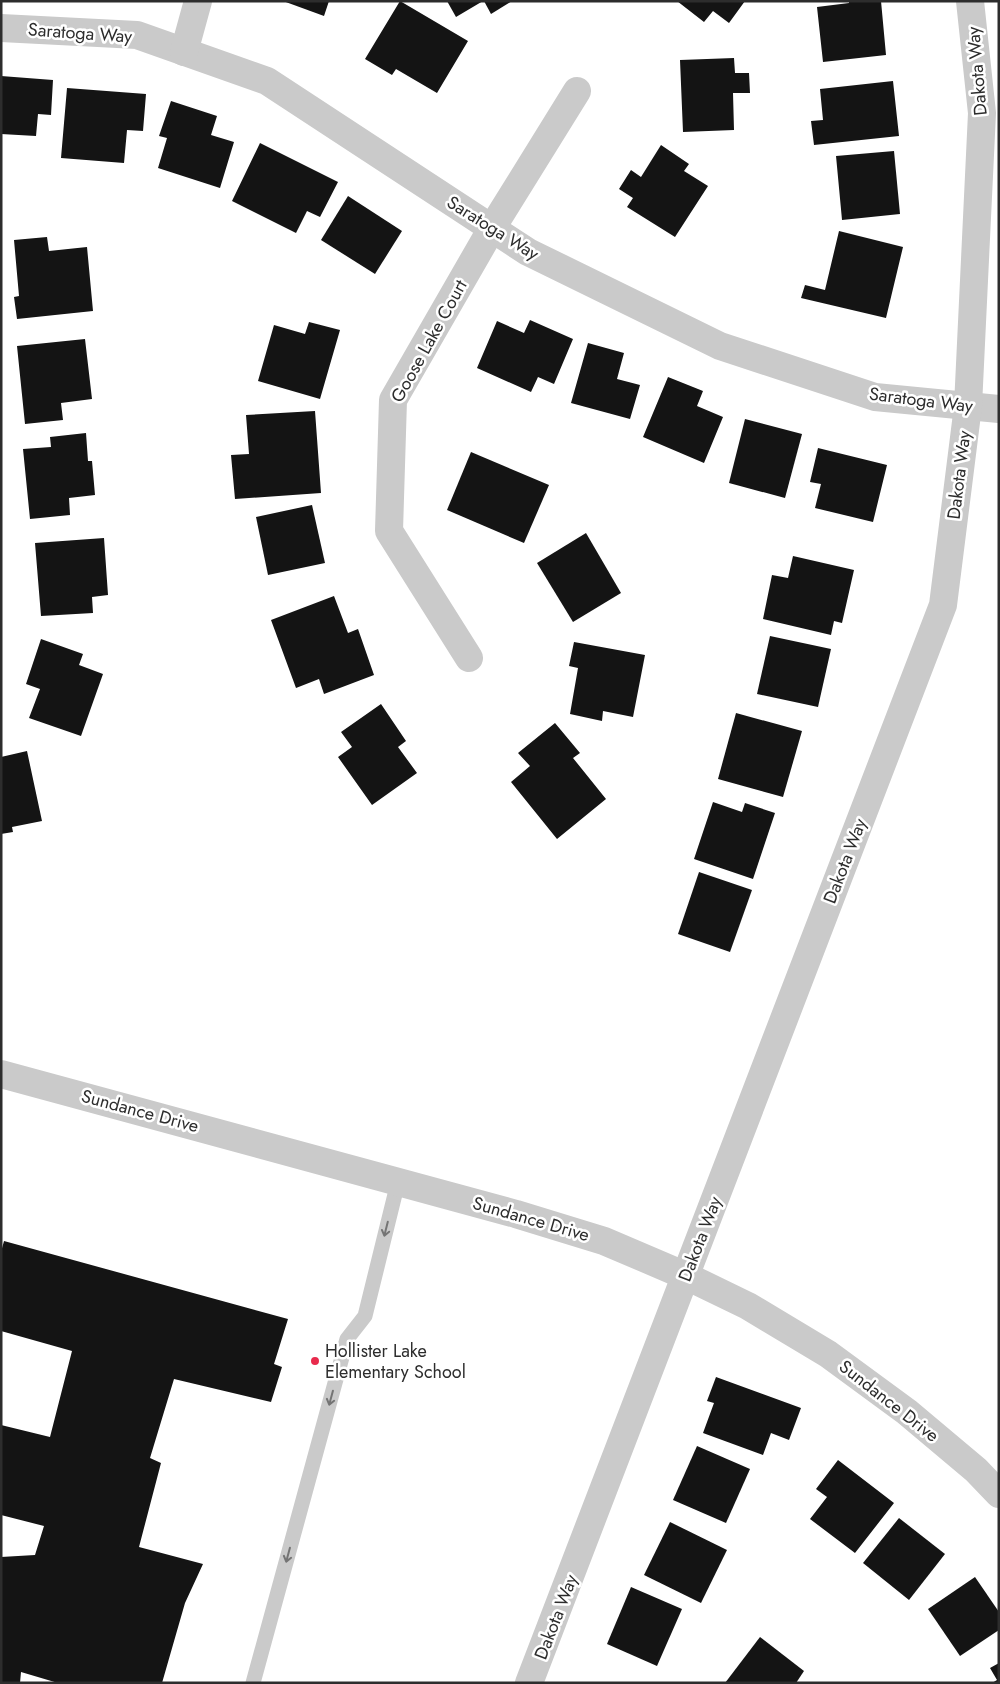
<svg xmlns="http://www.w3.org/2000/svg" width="1000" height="1684" viewBox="0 0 1000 1684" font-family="Jost,sans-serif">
<rect width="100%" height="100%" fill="#fff"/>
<g fill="#141414">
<polygon points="283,1 329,1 324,16"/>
<polygon points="400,1 468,41 437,93 396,69 392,75 365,59"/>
<polygon points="447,1 483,1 456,17"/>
<polygon points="484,1 512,1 491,14"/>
<polygon points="677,1 745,1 729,23 713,11 704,22"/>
<polygon points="849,1 881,1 886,55 823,62 817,7 849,3"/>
<polygon points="734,58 735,73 749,73 750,93 733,93 734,130 683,132 680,60"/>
<polygon points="1,76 53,80 51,115 38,114 36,136 1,134"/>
<polygon points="893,81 899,136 814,145 811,121 823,120 820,89"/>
<polygon points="67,88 146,94 143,131 127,130 124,163 61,158"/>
<polygon points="171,101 217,116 211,135 234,142 220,188 158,168 167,138 159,136"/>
<polygon points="260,143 338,182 320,217 307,211 296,233 232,201"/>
<polygon points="661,145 689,164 684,171 708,186 675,237 627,207 633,198 619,189 631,170 641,177"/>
<polygon points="894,151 900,214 842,220 836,156"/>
<polygon points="348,196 402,231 375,274 321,240"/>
<polygon points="839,231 903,247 886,318 801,298 805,285 825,290"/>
<polygon points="47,237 49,251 87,247 93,311 17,319 14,297 19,296 14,240"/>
<polygon points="530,320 573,339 554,384 538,377 531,392 477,368 497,321 524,333"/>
<polygon points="309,322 340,330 320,399 258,381 274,325 305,334"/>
<polygon points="85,339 92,399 61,403 63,420 25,424 17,346"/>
<polygon points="588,343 624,353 617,379 640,385 630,419 571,403"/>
<polygon points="668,377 703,391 697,406 723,417 704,463 643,437"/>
<polygon points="315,411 321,493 235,499 231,455 249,454 246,415"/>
<polygon points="745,419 802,434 785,498 729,483"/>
<polygon points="86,433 88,461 92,461 95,495 69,498 70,515 30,519 23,449 51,447 50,437"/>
<polygon points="818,448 887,465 873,522 815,508 821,484 810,482"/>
<polygon points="471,452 549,485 524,543 447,510"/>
<polygon points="312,505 325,563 268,575 256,517"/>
<polygon points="586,533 621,593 573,622 537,563"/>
<polygon points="104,538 108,595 92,597 93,613 41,616 35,543"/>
<polygon points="793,556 854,570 842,623 834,621 831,635 763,619 772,575 788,578"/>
<polygon points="334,596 348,633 358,629 374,675 324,694 319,679 296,688 271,620"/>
<polygon points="770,636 831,649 818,707 757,694"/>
<polygon points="41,639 83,654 79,665 103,674 81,736 29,718 40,689 26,684"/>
<polygon points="574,642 645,655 633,717 603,711 602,721 570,714 578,668 569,666"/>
<polygon points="381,704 406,741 398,747 417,773 372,805 338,757 352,747 341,732"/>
<polygon points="736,713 802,731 783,797 718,779"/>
<polygon points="555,723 580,753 573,758 606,799 557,839 511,782 530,766 518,753"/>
<polygon points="27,751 42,821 12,827 13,832 1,834 1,757"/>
<polygon points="713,802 742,812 745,803 775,813 753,879 694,859"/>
<polygon points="699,872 752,890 730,952 678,934"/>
<polygon points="4,1241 288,1319 274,1364 282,1367 271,1402 174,1379 150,1458 161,1463 139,1547 203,1564 185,1603 162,1683 58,1683 21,1672 20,1683 1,1683 1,1557 35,1555 44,1526 1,1515 1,1425 50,1437 72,1351 1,1331 1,1252"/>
<polygon points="716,1377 801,1408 789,1440 771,1433 763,1455 703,1433 714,1403 707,1401"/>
<polygon points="697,1446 750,1469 726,1523 673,1500"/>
<polygon points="838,1460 894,1503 855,1553 810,1519 827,1497 816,1489"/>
<polygon points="899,1518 945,1554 909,1600 863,1563"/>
<polygon points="670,1522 727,1550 701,1603 644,1575"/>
<polygon points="975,1577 999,1612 999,1630 960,1656 928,1609"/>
<polygon points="631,1587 682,1609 657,1666 607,1644"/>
<polygon points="760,1637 804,1671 796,1683 725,1683"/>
<polygon points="999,1663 999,1683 992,1683 997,1680 990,1668"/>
</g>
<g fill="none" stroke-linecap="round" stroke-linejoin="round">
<polyline stroke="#cacaca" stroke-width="15" points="253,1683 347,1339 365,1316 398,1182"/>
<g stroke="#cacaca" stroke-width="28">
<polyline points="1,28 137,35 267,81 528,252 720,346 875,397 999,409"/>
<polyline points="184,52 198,1"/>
<polyline points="469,658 389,531 393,400 492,228 577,91"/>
<polyline points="1,1074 516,1214 604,1241 686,1276 748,1306 828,1354 907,1412 976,1470 999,1494"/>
<polyline points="529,1683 943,605 968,406 982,113 970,1"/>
</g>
</g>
<defs><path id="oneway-shaft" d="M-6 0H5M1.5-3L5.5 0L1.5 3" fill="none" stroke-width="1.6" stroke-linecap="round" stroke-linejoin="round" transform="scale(1.25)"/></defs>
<g stroke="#747474">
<use href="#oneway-shaft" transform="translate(386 1229) rotate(104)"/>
<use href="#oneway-shaft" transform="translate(331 1398) rotate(105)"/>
<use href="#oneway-shaft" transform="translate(288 1555) rotate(105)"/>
</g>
<circle fill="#e82a4c" stroke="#fff" stroke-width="2" cx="315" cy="1361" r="5"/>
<g text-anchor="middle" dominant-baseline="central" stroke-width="5" stroke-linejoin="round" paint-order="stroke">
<g font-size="18" fill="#2d2d2d" stroke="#fff">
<text transform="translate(80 33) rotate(4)">Saratoga Way</text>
<text transform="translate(977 71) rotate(-95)">Dakota Way</text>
<text transform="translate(493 228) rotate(32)">Saratoga Way</text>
<text transform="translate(429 341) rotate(-61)">Goose Lake Court</text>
<text transform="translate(921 400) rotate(7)">Saratoga Way</text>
<text transform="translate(959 475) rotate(-83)">Dakota Way</text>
<text transform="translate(845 861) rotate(-69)">Dakota Way</text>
<text transform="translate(140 1111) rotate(15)">Sundance Drive</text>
<text transform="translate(531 1219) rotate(16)">Sundance Drive</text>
<text transform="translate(700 1239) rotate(-69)">Dakota Way</text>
<text transform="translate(889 1401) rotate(38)">Sundance Drive</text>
<text transform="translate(556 1617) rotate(-69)">Dakota Way</text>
</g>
<g font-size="18" fill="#2d2d2d" stroke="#fff" text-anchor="start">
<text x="325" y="1351">Hollister Lake<tspan x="325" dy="21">Elementary School</tspan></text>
</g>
</g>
<rect width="1000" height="1684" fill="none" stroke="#2d2d2d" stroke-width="5"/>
</svg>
